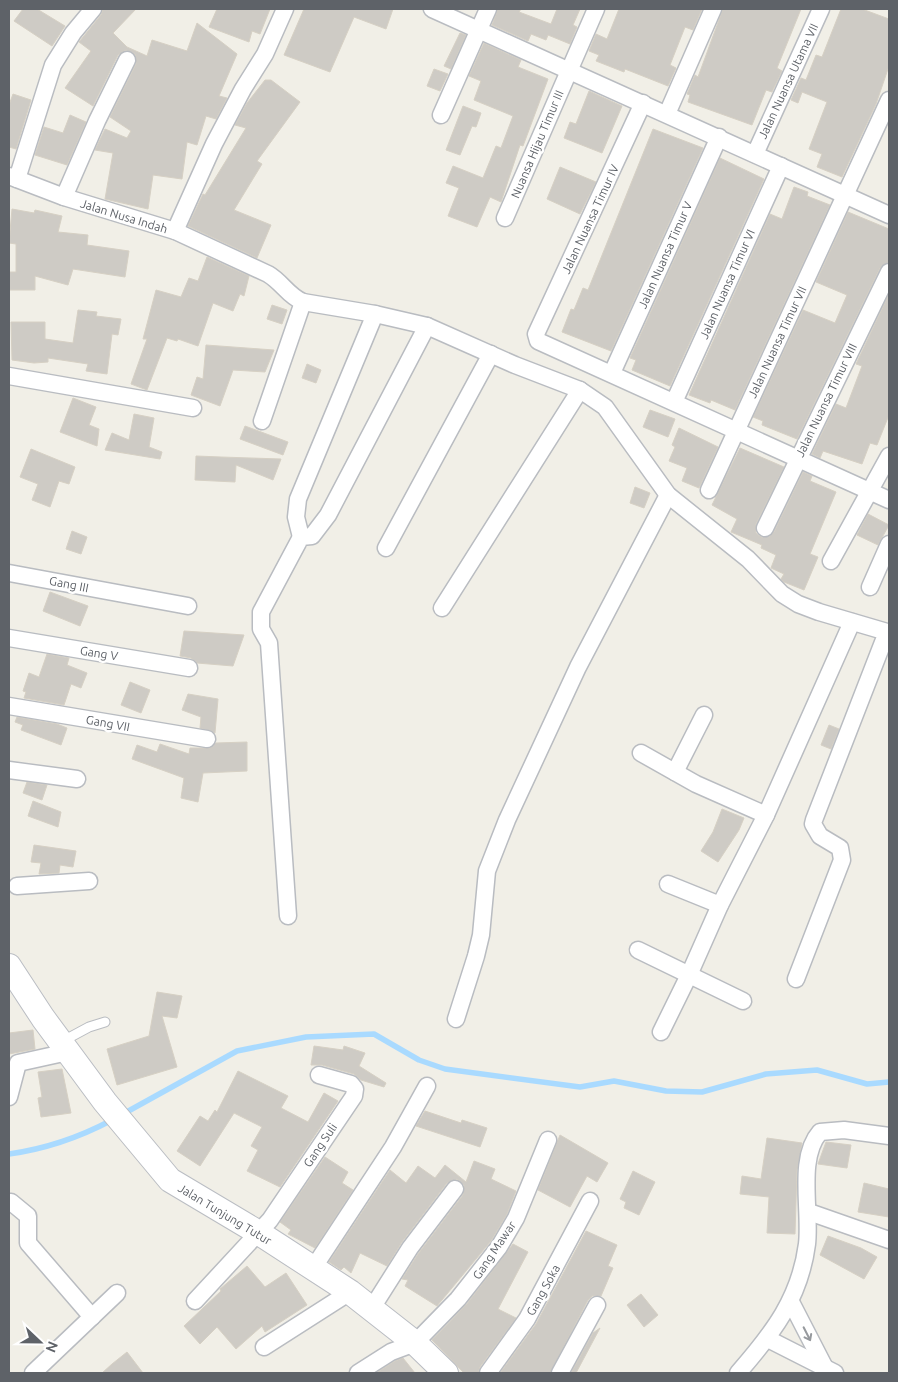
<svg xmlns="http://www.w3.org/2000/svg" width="898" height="1382" viewBox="0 0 898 1382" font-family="Ubuntu,sans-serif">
<rect width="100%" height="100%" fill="#f1efe7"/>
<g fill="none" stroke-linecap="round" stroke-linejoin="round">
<g stroke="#a9daff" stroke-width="5.5">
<polyline points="123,1114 237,1051 306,1037 374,1034 419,1060 445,1069 580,1087 614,1081 666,1091 702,1092 766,1074 817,1070 867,1084 889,1082"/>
<path d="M 9,1154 C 45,1149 80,1137 112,1120"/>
</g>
</g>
<g fill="#cecbc5" stroke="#d6d0c4">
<polygon points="23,9 37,9 65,26 52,46 14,21"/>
<polygon points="103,9 136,9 113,33 127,47 147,56 152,40 187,51 197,23 237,54 219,96 227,98 216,119 206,116 197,145 187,142 182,179 153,175 148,209 105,199 113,153 95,150 105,129 127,138 131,131 110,117 136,64 135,54 126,50 118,55 93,106 65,88 91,51 79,42 101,15"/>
<polygon points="217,9 270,9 260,34 252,31 249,42 209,27"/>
<polygon points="304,9 393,9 386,29 354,17 330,72 284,55"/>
<polygon points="498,9 521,9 519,12 551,24 557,9 580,9 573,25 577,27 570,44 548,35 546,40 531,34 528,41 492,25"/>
<polygon points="619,9 702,9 693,30 685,27 670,65 676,68 668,86 625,69 624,72 596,61 599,55 589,51 596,34 607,39"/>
<polygon points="723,9 801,9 777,68 782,71 772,92 766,90 752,125 688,102 690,95 687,94 695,75 698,77"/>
<polygon points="841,9 862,9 889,19 889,66 876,104 842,177 817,167 822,154 809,149 827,102 802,92 798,103 791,100 801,78 806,80 816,55 822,57"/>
<polygon points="460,33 466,35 451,69 444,66"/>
<polygon points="484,43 521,60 518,67 548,79 523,146 520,145 501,202 490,197 477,227 448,216 459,188 446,183 453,166 483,178 496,146 501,148 513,116 474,100 481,81 469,76"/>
<polygon points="434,69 448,74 440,91 427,86"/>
<polygon points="265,80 271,80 300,102 257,161 262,164 234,210 271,225 257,258 188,226 203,194 205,195 246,128 235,125 247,103"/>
<polygon points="589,91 622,106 602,153 564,138 570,122 576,124"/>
<polygon points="13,94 31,100 16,149 9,147 9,105"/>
<polygon points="463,106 481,113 476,127 472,126 460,155 446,150"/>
<polygon points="70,115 86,122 67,165 35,155 44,127 63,133"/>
<polygon points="653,129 703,148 611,351 562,332 571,309 574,310 583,288 588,290"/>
<polygon points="720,158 764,179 670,386 632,370 636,360 630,358"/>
<polygon points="560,167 596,182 580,214 547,199"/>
<polygon points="794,187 808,192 807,196 830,205 735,410 711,400 710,403 689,395 770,214 782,219"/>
<polygon points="12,209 34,213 35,210 62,216 58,232 88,235 87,245 129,251 125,277 73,269 68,285 35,276 35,290 9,290 9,272 16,272 16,244 9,243"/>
<polygon points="848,212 889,229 889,262 880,268 797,439 762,425 763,421 753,417 803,310 835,323 847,295 816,282"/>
<polygon points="207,257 249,276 244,296 240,294 233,311 213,303 198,346 178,339 177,341 167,338 147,390 131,384 147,339 143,339 156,290 181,297 189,278 198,281"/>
<polygon points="889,294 889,415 877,445 870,443 862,464 823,451 820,458 812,454 836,404 846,408 862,366 856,364"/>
<polygon points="272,305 287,310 282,324 267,319"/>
<polygon points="78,310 97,312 96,316 121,319 118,335 112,334 107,374 86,371 88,364 48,358 48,362 34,363 12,360 11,322 45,322 45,339 73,343"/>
<polygon points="206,345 274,350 265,372 233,370 220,406 191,395 197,377 203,379"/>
<polygon points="307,364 321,370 316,383 302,378"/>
<polygon points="73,398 96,407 89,425 99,429 97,446 60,432"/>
<polygon points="650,410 675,419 668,437 643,427"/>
<polygon points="134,414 154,418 149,447 162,452 160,459 105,450 112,433 129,440"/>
<polygon points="245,426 288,442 283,455 240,439"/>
<polygon points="679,428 718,447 699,488 682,481 687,468 669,461 675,447 672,445"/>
<polygon points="740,448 784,467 756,524 756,533 761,537 770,536 774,532 803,472 812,476 810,481 836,492 810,554 818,557 804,590 784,582 781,579 784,574 771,568 776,555 761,548 762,545 731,532 737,519 712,505"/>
<polygon points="31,449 75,467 69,484 59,481 50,507 32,500 38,484 20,477"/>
<polygon points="196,456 221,457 281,459 273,480 236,465 235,482 195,480"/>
<polygon points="635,487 650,493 644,508 630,503"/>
<polygon points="868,514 889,525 878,545 857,535"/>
<polygon points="72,531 87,537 81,554 66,549"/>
<polygon points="50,592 88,606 80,626 43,611"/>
<polygon points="184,631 244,635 233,666 197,663 191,658 180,656"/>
<polygon points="47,654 69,658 67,665 87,673 81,688 71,684 64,705 24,698 26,692 23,691 29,673 39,677"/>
<polygon points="130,682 150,690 141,713 121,705"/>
<polygon points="188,694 218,699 215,733 200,728 201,717 182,710"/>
<polygon points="17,717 57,724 67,728 61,745 21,730 23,725 15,722"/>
<polygon points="829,725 839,729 831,749 821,745"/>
<polygon points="247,742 247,771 203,773 198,802 181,798 184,778 132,759 137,745 157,752 160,744 189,754 190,748 210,748 216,743"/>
<polygon points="27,782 47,785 42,800 23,793"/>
<polygon points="33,801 61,812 58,827 28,816"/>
<polygon points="722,809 744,818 739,830 718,862 701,851 713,832"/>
<polygon points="34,845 76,851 73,867 60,865 59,873 39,874 41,863 31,862"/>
<polygon points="157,992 182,996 177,1018 162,1016 177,1067 117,1085 107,1049 149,1036"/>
<polygon points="33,1030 35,1049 9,1054 9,1033"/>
<polygon points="314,1046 343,1050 344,1046 365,1053 359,1066 386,1083 384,1087 361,1080 354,1074 322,1065 311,1065"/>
<polygon points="62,1069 71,1113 41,1117 38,1098 42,1097 38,1072"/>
<polygon points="238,1071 288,1096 281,1108 308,1122 324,1093 338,1101 280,1187 247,1171 258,1150 251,1146 262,1127 234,1113 200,1166 177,1151 200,1116 208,1121 215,1110 217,1112"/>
<polygon points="425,1111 461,1123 462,1120 487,1128 480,1147 416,1126"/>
<polygon points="560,1135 608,1163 597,1182 587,1176 570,1207 538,1190"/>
<polygon points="767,1138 802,1143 797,1170 795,1234 767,1233 769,1197 740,1194 742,1176 761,1179"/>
<polygon points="826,1142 851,1145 847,1168 818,1164"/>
<polygon points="325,1157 348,1172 342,1183 353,1190 315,1248 288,1234 291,1230 280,1222"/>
<polygon points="474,1161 495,1169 491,1179 516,1191 507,1214 491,1241 437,1306 405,1286 408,1280 402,1279 418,1254 463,1195 464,1185 457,1179 447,1183 402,1242 387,1266 360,1253 351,1273 344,1267 341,1270 329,1262 390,1170 406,1183 418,1166 435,1178 445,1165 466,1182"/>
<polygon points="633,1171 655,1182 639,1215 624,1208 626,1202 620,1199"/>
<polygon points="864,1183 889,1189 889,1217 858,1212"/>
<polygon points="586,1231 617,1245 608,1266 613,1268 601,1296 592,1296 588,1300 550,1373 500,1373 536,1324"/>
<polygon points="828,1236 861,1248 877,1257 864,1279 820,1255"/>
<polygon points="513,1244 528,1252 498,1309 516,1318 480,1367 478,1373 464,1373 432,1340 466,1305"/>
<polygon points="247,1266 265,1287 286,1273 307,1305 265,1332 262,1326 236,1349 217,1327 200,1344 184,1326 221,1291 220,1289"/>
<polygon points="641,1294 658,1315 644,1327 627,1305"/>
<polygon points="600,1328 576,1373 571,1373 593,1333"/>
<polygon points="127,1352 143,1373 102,1373 112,1364"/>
<polygon points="403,1358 415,1373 376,1373 395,1361"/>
</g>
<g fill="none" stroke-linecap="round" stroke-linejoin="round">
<g stroke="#b9bcc1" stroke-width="11">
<polyline id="lane" points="63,1041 89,1027 105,1022"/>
</g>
<g stroke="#b9bcc1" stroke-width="19">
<g id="street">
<polyline points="432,9 889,215"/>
<polyline points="643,103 536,334 538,341 889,500"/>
<polyline points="667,114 713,9"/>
<polyline points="441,115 488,9"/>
<polyline points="755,154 821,9"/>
<polyline points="9,176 64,197 175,231 214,144 243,89 265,54 285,9"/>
<polyline points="17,179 53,65 73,33 93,9"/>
<polyline points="64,197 97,121 127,60"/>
<polyline points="505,218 596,9"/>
<path d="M 175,231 L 268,274 C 282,282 288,296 303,302 L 262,421"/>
<polyline points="303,302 375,314 427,326 515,365 580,390 605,407 668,495 748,559 782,594 798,604 819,612 887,632 814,820 813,824 820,836 840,848 842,860 796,979"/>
<polyline points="612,373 719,137"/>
<polyline points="9,376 193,408"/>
<polyline points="674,402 781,166"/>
<polyline points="709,490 889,100"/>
<polyline points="765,528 889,272"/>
<polyline points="301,537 296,517 298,499 375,314"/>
<polyline points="386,548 491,354"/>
<polyline points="831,561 889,456"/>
<polyline points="9,573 188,606"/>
<polyline points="870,587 889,544"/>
<polyline points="442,608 580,390"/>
<polyline points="9,638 189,668"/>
<polyline points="9,706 207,739"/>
<polyline points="641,753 696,784 766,815 852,622"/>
<polyline points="9,770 77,779"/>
<polyline points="675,772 704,715"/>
<polyline points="668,884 720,905"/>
<polyline points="17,886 89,881"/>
<polyline points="288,916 269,643 261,629 261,612 301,537 312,536 328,515 427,326"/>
<polyline points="638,950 743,1001"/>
<polyline points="456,1019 476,956 481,935 487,871 507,820 578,667 668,495"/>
<polyline points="661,1032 689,975 720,905 766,815"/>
<polyline points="9,1097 18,1063 68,1052"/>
<polyline points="11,1202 28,1216 28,1243 92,1317"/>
<polyline points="809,1212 889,1240"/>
<polyline points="312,1270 393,1147 427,1086"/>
<polyline points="195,1301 270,1220 354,1096 355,1089 351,1084 319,1075"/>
<polyline points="791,1302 824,1366"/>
<polyline points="372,1308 410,1248 455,1189"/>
<polyline points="768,1339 835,1373"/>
<polyline points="264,1347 350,1292"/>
<polyline points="33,1373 117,1293"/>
<polyline points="358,1373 391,1352 415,1343 458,1299 499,1247 516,1218 548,1140"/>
<polyline points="488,1373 527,1319 590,1201"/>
<polyline points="560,1373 597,1305"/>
<path d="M 738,1373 C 773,1333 800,1298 807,1244 C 811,1210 797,1158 820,1132 L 844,1130 L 889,1136"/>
</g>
</g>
<g stroke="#babdc3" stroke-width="26">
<polyline id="secondary" points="9,966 43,1018 105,1102 170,1180 259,1233 350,1292 415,1343 446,1373"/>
</g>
<use href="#lane" stroke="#fff" stroke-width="9"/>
<use href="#street" stroke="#fff" stroke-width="16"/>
<use href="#secondary" stroke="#fff" stroke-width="24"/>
</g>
<defs><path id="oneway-shaft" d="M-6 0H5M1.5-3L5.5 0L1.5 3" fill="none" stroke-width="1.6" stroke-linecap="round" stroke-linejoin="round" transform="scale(1.25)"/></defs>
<use stroke="#96999d" href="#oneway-shaft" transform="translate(807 1334) rotate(63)"/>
<g text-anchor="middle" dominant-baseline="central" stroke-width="5" stroke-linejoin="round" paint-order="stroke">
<g font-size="12" fill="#5e6268" stroke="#fff">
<text transform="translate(788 81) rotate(-65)">Jalan Nuansa Utama VII</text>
<text transform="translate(537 144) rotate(-67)">Nuansa Hijau Timur III</text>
<text transform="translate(124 216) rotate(17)">Jalan Nusa Indah</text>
<text transform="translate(590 219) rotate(-65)">Jalan Nuansa Timur IV</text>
<text transform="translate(665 255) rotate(-66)">Jalan Nuansa Timur V</text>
<text transform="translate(727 284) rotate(-66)">Jalan Nuansa Timur VI</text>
<text transform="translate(777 342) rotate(-65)">Jalan Nuansa Timur VII</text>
<text transform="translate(826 400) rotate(-64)">Jalan Nuansa Timur VIII</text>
<text transform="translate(69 584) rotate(11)">Gang III</text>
<text transform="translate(99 653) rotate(9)">Gang V</text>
<text transform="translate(108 723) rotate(10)">Gang VII</text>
<text transform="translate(320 1145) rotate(-56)">Gang Suli</text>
<text transform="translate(225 1214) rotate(31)">Jalan Tunjung Tutur</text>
<text transform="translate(494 1250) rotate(-56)">Gang Mawar</text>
<text transform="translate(543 1290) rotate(-61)">Gang Soka</text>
</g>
</g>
<rect width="898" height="1382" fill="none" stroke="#5e6268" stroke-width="20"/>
<g transform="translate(40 1342) rotate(112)" stroke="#ffffff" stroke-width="4" paint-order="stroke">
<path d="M0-4L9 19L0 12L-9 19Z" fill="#5e6268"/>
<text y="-8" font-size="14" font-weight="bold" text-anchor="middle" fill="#5e6268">N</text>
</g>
</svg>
